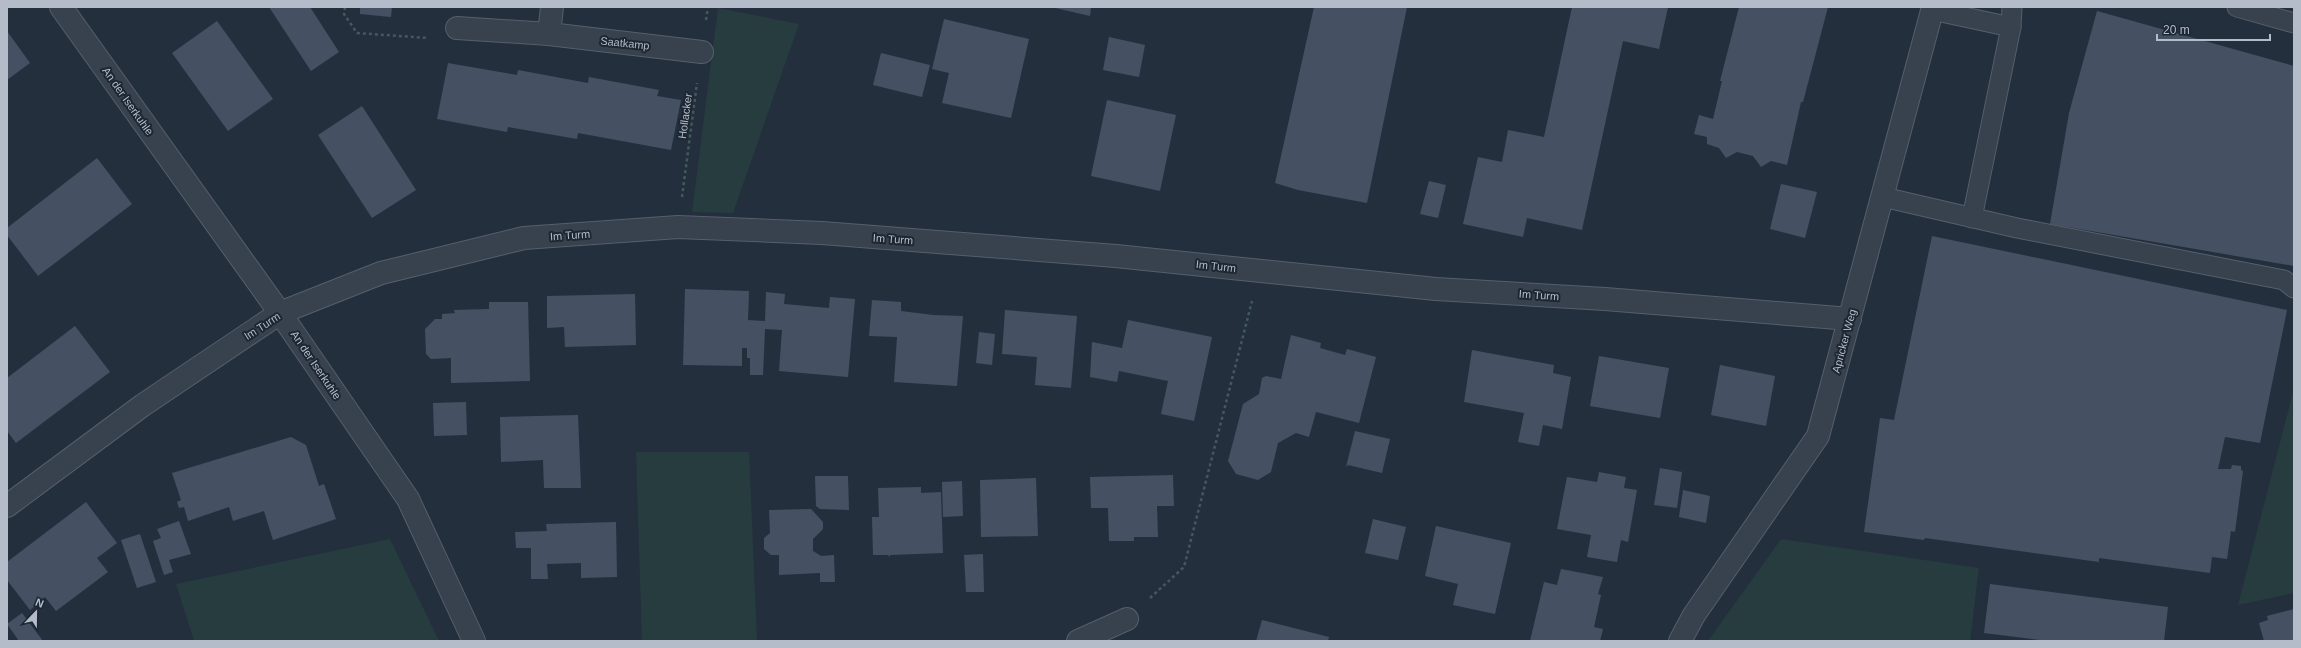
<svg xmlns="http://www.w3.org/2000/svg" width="2301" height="648" viewBox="0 0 2301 648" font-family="Helvetica,sans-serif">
<rect width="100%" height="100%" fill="#242f3e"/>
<g fill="#263c3f">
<polygon points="718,8 799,24 733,213 692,212"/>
<polygon points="2294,388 2294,593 2238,605"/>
<polygon points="636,452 749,452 757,641 642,641"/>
<polygon points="390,539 439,641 194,641 176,584"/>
<polygon points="1781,539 1979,568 1970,641 1708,641"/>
</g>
<g fill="#455162">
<polygon points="269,7 310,7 339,52 311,71"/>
<polygon points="360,7 392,7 391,17 360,14"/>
<polygon points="1051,7 1091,7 1090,16"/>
<polygon points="1314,7 1407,7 1367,203 1298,190 1275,183"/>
<polygon points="1572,7 1668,7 1659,49 1623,41 1582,230 1527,218 1523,237 1463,224 1478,157 1502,162 1508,130 1544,137"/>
<polygon points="1739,7 1828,7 1803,102 1801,102 1787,165 1771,161 1761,167 1753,156 1737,152 1726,158 1719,148 1707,144 1707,137 1694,134 1699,115 1713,119 1722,81 1720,81"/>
<polygon points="2097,11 2294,66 2294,266 2050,224 2069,113"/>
<polygon points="944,19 1029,39 1011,118 942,103 949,73 932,69"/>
<polygon points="217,21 273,99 228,131 172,53"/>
<polygon points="7,31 30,63 7,80"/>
<polygon points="1109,37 1145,45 1139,77 1103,70"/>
<polygon points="881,53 930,65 922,97 873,85"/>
<polygon points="448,63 517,75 518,70 588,83 589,77 659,90 657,96 681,100 671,150 578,133 577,139 508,127 507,132 437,119"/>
<polygon points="1107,100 1176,115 1160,191 1091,176"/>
<polygon points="362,106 416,190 372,218 318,135"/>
<polygon points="97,158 132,204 38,276 7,235 7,228"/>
<polygon points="1429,181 1446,185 1438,218 1420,214"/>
<polygon points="1781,184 1817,192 1805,238 1770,229"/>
<polygon points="1932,236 2287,310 2260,443 2225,437 2218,469 2231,469 2232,465 2241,466 2241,470 2243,471 2235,532 2231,531 2227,559 2212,557 2210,573 2099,558 2099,562 1925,538 1924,540 1864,532 1880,418 1894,420"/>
<polygon points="685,289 749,291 748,320 765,321 766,292 785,294 784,304 829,308 830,297 855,299 848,377 779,371 782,330 765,329 763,375 750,375 750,358 747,358 747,348 742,348 742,366 683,365"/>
<polygon points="635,294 636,345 565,347 564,327 547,328 547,296"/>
<polygon points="872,300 901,302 901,311 933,315 963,316 957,386 894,382 897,337 869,336"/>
<polygon points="489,302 528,302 530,381 451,383 451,358 431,359 426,354 425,329 435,319 442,319 442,314 455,313 454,310 489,309"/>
<polygon points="1005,310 1077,316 1071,388 1035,385 1037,357 1002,354"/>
<polygon points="1128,320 1212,337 1194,421 1161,414 1168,381 1119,371 1117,382 1090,377 1092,342 1122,348"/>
<polygon points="75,326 110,372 16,443 7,431 7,378"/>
<polygon points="979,332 995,334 992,365 976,363"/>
<polygon points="1291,335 1321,343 1320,348 1345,355 1347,349 1376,357 1359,423 1316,412 1309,437 1296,433 1278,443 1271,472 1258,480 1236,474 1228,461 1243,404 1259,394 1262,378 1266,376 1281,379"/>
<polygon points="1472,350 1554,365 1553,373 1571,377 1562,429 1543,425 1539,446 1518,442 1524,413 1464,402"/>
<polygon points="1599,356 1669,368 1660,418 1590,406"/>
<polygon points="1720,365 1775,376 1766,426 1711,415"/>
<polygon points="466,402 467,435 434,436 433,403"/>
<polygon points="578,415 581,488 544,488 543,460 501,462 500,417"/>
<polygon points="1355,431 1390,439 1382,473 1348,465 1346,467"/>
<polygon points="291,437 306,445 319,486 324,484 336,519 273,540 264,511 233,521 229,507 188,521 184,507 179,508 177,502 181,500 172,473"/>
<polygon points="1660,468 1682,472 1677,508 1654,505"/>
<polygon points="1599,472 1626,477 1624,488 1637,490 1628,542 1621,540 1617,562 1587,557 1591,535 1557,529 1567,477 1597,482"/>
<polygon points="1173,475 1174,506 1157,506 1158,537 1134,537 1134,541 1109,541 1108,508 1091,508 1090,477"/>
<polygon points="815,476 848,476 849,510 820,509 816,506"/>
<polygon points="1036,478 1038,536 981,537 980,480"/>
<polygon points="962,481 963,516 943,517 942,482"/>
<polygon points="921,487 921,493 941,492 943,553 890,555 890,557 888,555 873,555 872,517 879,517 878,488"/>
<polygon points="1683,490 1710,496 1706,523 1679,517"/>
<polygon points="86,502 117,543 97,558 108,572 56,611 45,597 30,610 7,580 7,562"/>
<polygon points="811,509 823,522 823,529 813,539 813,551 821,556 834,555 835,582 820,582 820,573 779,575 779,555 771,555 764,549 764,538 770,533 769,510"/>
<polygon points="1373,519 1406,527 1398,560 1365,553"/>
<polygon points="179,521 191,554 169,560 173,572 164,575 153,541 161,538 157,529"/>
<polygon points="616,522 617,577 581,578 581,563 547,564 548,579 531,579 531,548 516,548 515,532 547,531 546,524"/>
<polygon points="1436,526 1511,543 1495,614 1453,605 1458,584 1425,576"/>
<polygon points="140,534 156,582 137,588 121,540"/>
<polygon points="983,554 984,592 966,592 964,555"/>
<polygon points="1561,569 1603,577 1598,594 1601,595 1594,627 1603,629 1600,641 1530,641 1544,582 1557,585"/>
<polygon points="1990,584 2168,607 2164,641 2047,641 1984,633"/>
<polygon points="2294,609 2294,641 2264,641 2259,623 2268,620 2267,616"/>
<polygon points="22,613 43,641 19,641 7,624"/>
<polygon points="1262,620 1329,637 1328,641 1256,641"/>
</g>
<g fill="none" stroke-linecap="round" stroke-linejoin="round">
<g stroke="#565f6c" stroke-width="21">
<g id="lane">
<polyline points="2237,7 2294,23"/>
<polyline points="1932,10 2011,27 1972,218"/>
<polyline points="2011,27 2012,7"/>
<polyline points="1883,197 2017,228 2284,280 2294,288"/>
</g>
</g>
<g stroke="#565f6c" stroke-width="24">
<g id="street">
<polyline points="61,7 280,313 408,499 474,641"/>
<polyline points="552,7 549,34 702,52"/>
<polyline points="457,28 549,34"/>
<polyline points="7,506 143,405 280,313 381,273 524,238 678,227 822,233 1116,256 1436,289 1605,299 1850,319"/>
<polyline points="1078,641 1127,619"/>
<polyline points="1680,641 1694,615 1818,436 1933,7"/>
</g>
</g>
<g stroke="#44595c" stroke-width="2.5" stroke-dasharray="3 3" stroke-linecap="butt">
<polyline points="345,7 344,14 357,33 428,38"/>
<polyline points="706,20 708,7"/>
<polyline points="682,197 697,83"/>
<polyline points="1150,598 1184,567 1252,301"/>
</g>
<use href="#lane" stroke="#38414e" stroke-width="19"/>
<use href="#street" stroke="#38414e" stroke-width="22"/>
</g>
<g text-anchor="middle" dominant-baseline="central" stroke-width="4" stroke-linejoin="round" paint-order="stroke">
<g font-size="11" fill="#b4bcc9" stroke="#1d2633">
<text transform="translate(625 43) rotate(6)">Saatkamp</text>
<text transform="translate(128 101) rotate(55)">An der Iserkuhle</text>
<text transform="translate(685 116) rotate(-82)">Hollacker</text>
<text transform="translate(570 235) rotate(-4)">Im Turm</text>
<text transform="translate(893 239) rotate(4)">Im Turm</text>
<text transform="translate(1216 266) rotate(6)">Im Turm</text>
<text transform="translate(1539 295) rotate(4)">Im Turm</text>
<text transform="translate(262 326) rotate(-33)">Im Turm</text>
<text transform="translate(1844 341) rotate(-75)">Apricker Weg</text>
<text transform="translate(316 365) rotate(56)">An der Iserkuhle</text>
</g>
</g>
<rect width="2301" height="648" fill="none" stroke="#b4bcc9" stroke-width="16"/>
<g transform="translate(36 612) rotate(22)" stroke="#1d2633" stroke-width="3" paint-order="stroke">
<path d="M0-3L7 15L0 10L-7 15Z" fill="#b4bcc9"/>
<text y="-6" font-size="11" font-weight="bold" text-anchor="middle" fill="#b4bcc9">N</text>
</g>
<path d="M2157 34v6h113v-6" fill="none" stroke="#b4bcc9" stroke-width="2"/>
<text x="2163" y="34" font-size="12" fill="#b4bcc9" stroke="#1d2633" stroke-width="3" paint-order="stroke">20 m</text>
</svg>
